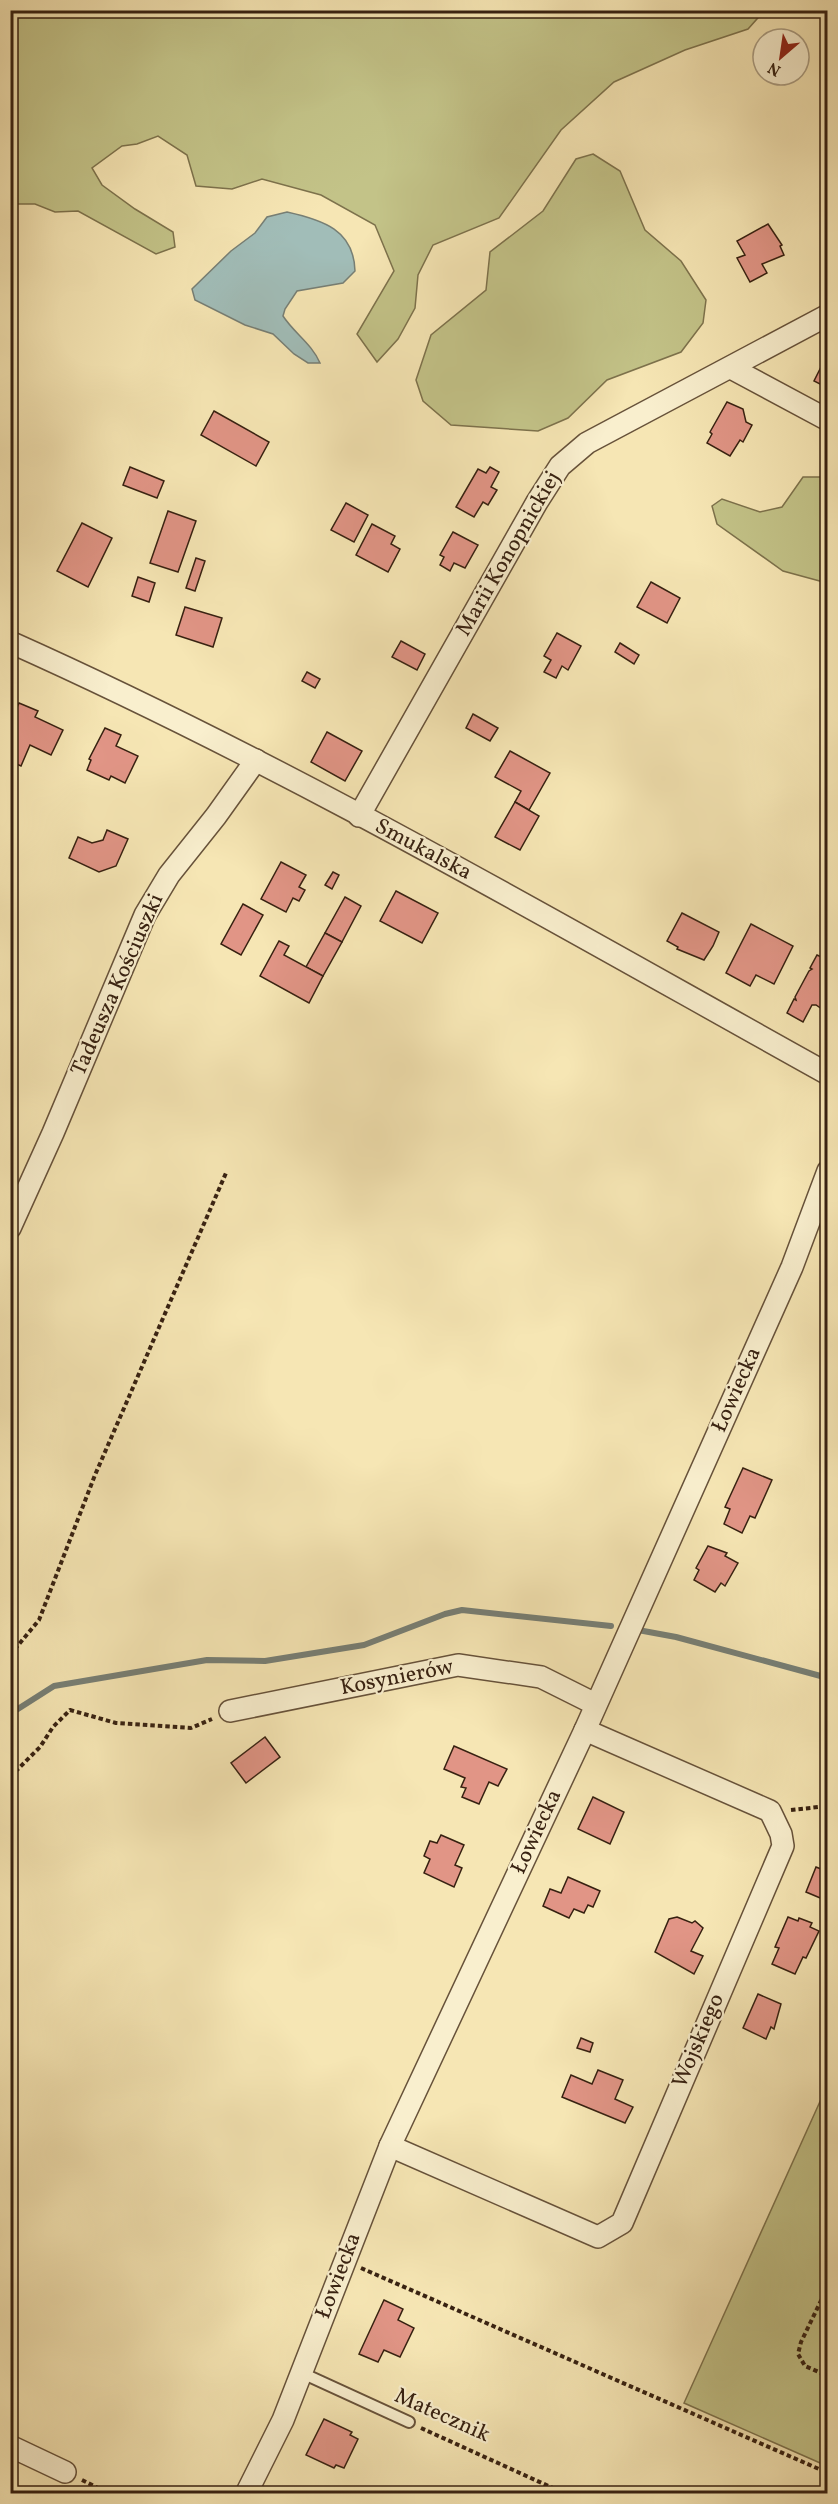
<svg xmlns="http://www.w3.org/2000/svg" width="838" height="2504" viewBox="0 0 838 2504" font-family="Vollkorn,serif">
<rect width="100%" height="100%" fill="#f6e6b4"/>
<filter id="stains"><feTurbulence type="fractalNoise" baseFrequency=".00333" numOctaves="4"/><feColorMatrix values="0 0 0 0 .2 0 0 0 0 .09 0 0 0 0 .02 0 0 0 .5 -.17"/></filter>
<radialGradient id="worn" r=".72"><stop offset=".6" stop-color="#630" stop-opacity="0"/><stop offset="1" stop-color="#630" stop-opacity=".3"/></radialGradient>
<g fill="#c3c388" stroke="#7d724c" stroke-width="1.5">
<polygon points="11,10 764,10 764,11 748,29 685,50 614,82 561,130 499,218 433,245 418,275 415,308 398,339 377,362 357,334 394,271 375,225 321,195 262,179 232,189 196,186 187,155 158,136 137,144 122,146 92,168 102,185 135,209 173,232 175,247 156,254 78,211 55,212 35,204 11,204"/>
<polygon points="593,154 620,171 645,230 681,261 706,300 703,323 681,352 607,380 568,418 538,431 451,425 423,401 416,380 431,335 486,290 490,252 543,211 576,159"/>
<polygon points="803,477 827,477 827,583 783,571 717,524 712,506 722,499 760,512 782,507"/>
<polygon points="827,2086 827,2466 684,2403"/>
</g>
<path fill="#a1bdb8" stroke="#777f75" stroke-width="1.5" d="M 287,212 C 323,220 354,230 355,271 L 343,283 L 297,291 L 285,309 L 283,316 C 294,333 312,344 320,363 L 308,363 L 294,354 L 273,334 L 245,325 L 195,300 L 192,289 L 231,251 L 255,233 L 267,217 Z"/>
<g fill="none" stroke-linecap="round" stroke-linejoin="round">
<g stroke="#777f75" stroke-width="6">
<polyline points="638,1630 676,1637 828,1678"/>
<polyline points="10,1714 54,1686 207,1660 265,1661 364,1645 445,1614 462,1610 611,1626"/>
</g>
</g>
<g fill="#e19586" stroke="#372111" stroke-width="1.5">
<polygon points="768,224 782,245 780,246 784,255 762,264 767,273 750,282 737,258 745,255 737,241"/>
<polygon points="825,359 828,361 828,388 814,381"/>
<polygon points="727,402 743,409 746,422 752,425 743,442 740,440 730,456 707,443 712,434 710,432"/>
<polygon points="214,411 269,442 256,466 201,435"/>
<polygon points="130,467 164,481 157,498 123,485"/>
<polygon points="490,467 499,472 491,487 497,490 488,505 483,502 474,517 456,507 478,469 486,473"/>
<polygon points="346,503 368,515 354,542 331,530"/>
<polygon points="168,511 196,521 178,572 150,563"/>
<polygon points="82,523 112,538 88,587 57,571"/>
<polygon points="372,524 395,536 391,544 400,549 388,572 356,555"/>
<polygon points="453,532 478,545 465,568 454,563 450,571 440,565 444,557 440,555"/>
<polygon points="196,558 205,561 195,591 186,588"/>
<polygon points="138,577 155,583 149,602 132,596"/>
<polygon points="651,582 680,598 667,623 637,607"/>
<polygon points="185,607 222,618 213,647 176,635"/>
<polygon points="557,633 581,646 568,670 562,666 556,678 544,672 551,660 544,656"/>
<polygon points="401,641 425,654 417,670 392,657"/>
<polygon points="620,643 639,655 634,664 615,652"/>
<polygon points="307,672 320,679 315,688 302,681"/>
<polygon points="19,703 38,711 35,717 63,730 51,755 30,745 21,766 10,761 10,723"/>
<polygon points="473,714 498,728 490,741 466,728"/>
<polygon points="105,728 121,735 116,746 138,756 125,783 111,776 109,780 87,770 91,760 89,759"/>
<polygon points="327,732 362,751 345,781 311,762"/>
<polygon points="510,751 550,773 529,810 515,802 521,791 495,777"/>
<polygon points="515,802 539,816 520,850 495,837"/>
<polygon points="107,830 128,839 116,866 99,872 69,858 78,837 92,843 103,840"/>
<polygon points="281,862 306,875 299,887 305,890 299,901 293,898 286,912 261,899"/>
<polygon points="333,872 339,875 332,889 325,885"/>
<polygon points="396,891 438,913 422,943 380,921"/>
<polygon points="345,897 361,906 342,942 325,933"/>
<polygon points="243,904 263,915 241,955 221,944"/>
<polygon points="682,913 719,932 713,946 704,960 677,949 678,947 667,941"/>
<polygon points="751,924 793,946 774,984 756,975 750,986 726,973"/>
<polygon points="325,933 342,942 323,976 306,967"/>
<polygon points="279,941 289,946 284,955 323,976 309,1003 260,976"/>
<polygon points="817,955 828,960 828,1013 816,1005 812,1005 803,1022 787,1013 794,999 796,1000 795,997 809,971 812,969 810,968"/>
<polygon points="743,1468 772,1480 755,1518 750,1516 742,1533 724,1524 730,1509 725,1507"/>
<polygon points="708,1546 727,1553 725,1556 738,1563 725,1586 721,1583 715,1592 694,1580 699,1570 696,1568"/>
<polygon points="265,1737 280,1757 246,1783 231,1763"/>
<polygon points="454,1746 507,1769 498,1786 489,1782 479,1804 462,1797 466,1788 461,1787 465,1778 444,1769"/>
<polygon points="593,1797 624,1812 610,1844 578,1829"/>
<polygon points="441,1835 464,1845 455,1865 462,1868 454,1887 424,1873 430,1859 424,1856 430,1841 437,1843"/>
<polygon points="816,1867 826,1871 828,1868 828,1894 825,1900 806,1892"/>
<polygon points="568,1877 600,1891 593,1907 588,1905 584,1913 574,1909 569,1918 543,1906 550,1889 561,1893"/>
<polygon points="677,1917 692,1923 695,1921 703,1928 691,1951 703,1956 694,1974 655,1952 669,1919"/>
<polygon points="788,1917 798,1921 799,1918 812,1923 810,1927 819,1931 806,1958 803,1957 795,1974 772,1964 779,1948 775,1947"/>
<polygon points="758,1994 781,2004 774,2029 771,2027 766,2039 743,2028"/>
<polygon points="581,2038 593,2043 590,2052 577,2048"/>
<polygon points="598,2070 623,2080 615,2099 633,2107 625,2123 562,2097 571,2075 592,2084"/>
<polygon points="384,2300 403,2309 398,2320 414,2328 400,2357 384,2350 378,2362 359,2354"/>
<polygon points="324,2419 352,2432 350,2435 358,2439 344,2468 336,2465 334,2468 306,2455"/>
<polygon points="28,2487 42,2494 25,2494"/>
</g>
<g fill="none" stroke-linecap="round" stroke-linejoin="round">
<g stroke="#67523a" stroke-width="14">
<polyline id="service" points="302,2373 409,2422"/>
</g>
<g stroke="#67523a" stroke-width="24">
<g id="minor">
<polyline points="731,368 828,420"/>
<path d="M 10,642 C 292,768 558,924 828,1074"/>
<polyline points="359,816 537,502 560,466 587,443 828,315"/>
<polyline points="10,1228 53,1133 145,915 169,875 216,816 256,760"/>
<polyline points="230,1711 458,1665 541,1677 595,1704"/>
<polyline points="390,2146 598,2237 622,2223 783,1846 781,1834 770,1811 585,1730"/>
<polyline points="10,2446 65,2472"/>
<polyline points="246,2494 283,2420 390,2146 585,1730 792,1267 828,1171"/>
</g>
</g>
<g stroke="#372111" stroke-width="4" stroke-dasharray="4.5 3" stroke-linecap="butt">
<polyline points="10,1655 39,1620 95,1475 226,1173"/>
<polyline points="10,1777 40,1747 53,1727 70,1710 116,1723 191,1728 212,1719"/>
<polyline points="791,1810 828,1806"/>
<polyline points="361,2268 828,2473"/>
<polyline points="828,2286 801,2342 798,2354 805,2366 828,2376"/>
<polyline points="421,2428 566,2494"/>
<polyline points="82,2480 110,2494"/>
</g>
<use href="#service" stroke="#f9efce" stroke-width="10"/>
<use href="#minor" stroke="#f9efce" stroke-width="21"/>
</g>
<g text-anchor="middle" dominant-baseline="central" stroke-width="4.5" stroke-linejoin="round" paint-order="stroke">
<g font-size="22" fill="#372111" stroke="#f9efce">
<text transform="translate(509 554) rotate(-60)">Marii Konopnickiej</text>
<text transform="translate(423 850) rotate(28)">Smukalska</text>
<text transform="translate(118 985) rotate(-66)">Tadeusza Kościuszki</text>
<text transform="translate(737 1390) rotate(-66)">Łowiecka</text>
<text transform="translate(397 1678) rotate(-11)">Kosynierów</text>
<text transform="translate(537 1832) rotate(-65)">Łowiecka</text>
<text transform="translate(699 2041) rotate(-67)">Wojskiego</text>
<text transform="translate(339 2276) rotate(-69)">Łowiecka</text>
<text transform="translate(442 2416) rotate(24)">Matecznik</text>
</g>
</g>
<rect width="838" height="2504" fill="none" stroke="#f6e6b4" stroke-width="36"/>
<rect x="12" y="12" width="814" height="2480" fill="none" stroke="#372111" stroke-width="3"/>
<rect x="18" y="18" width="802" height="2468" fill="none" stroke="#372111" stroke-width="1.5"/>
<g transform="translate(781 57) rotate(209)"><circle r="28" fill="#f9efce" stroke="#ab9d82" stroke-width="1.5"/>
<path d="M0-4.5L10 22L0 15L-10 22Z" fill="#8f2418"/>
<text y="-9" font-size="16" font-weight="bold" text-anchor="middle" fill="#372111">N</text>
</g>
<rect width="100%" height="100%" filter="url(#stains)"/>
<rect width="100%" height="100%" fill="url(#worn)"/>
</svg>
